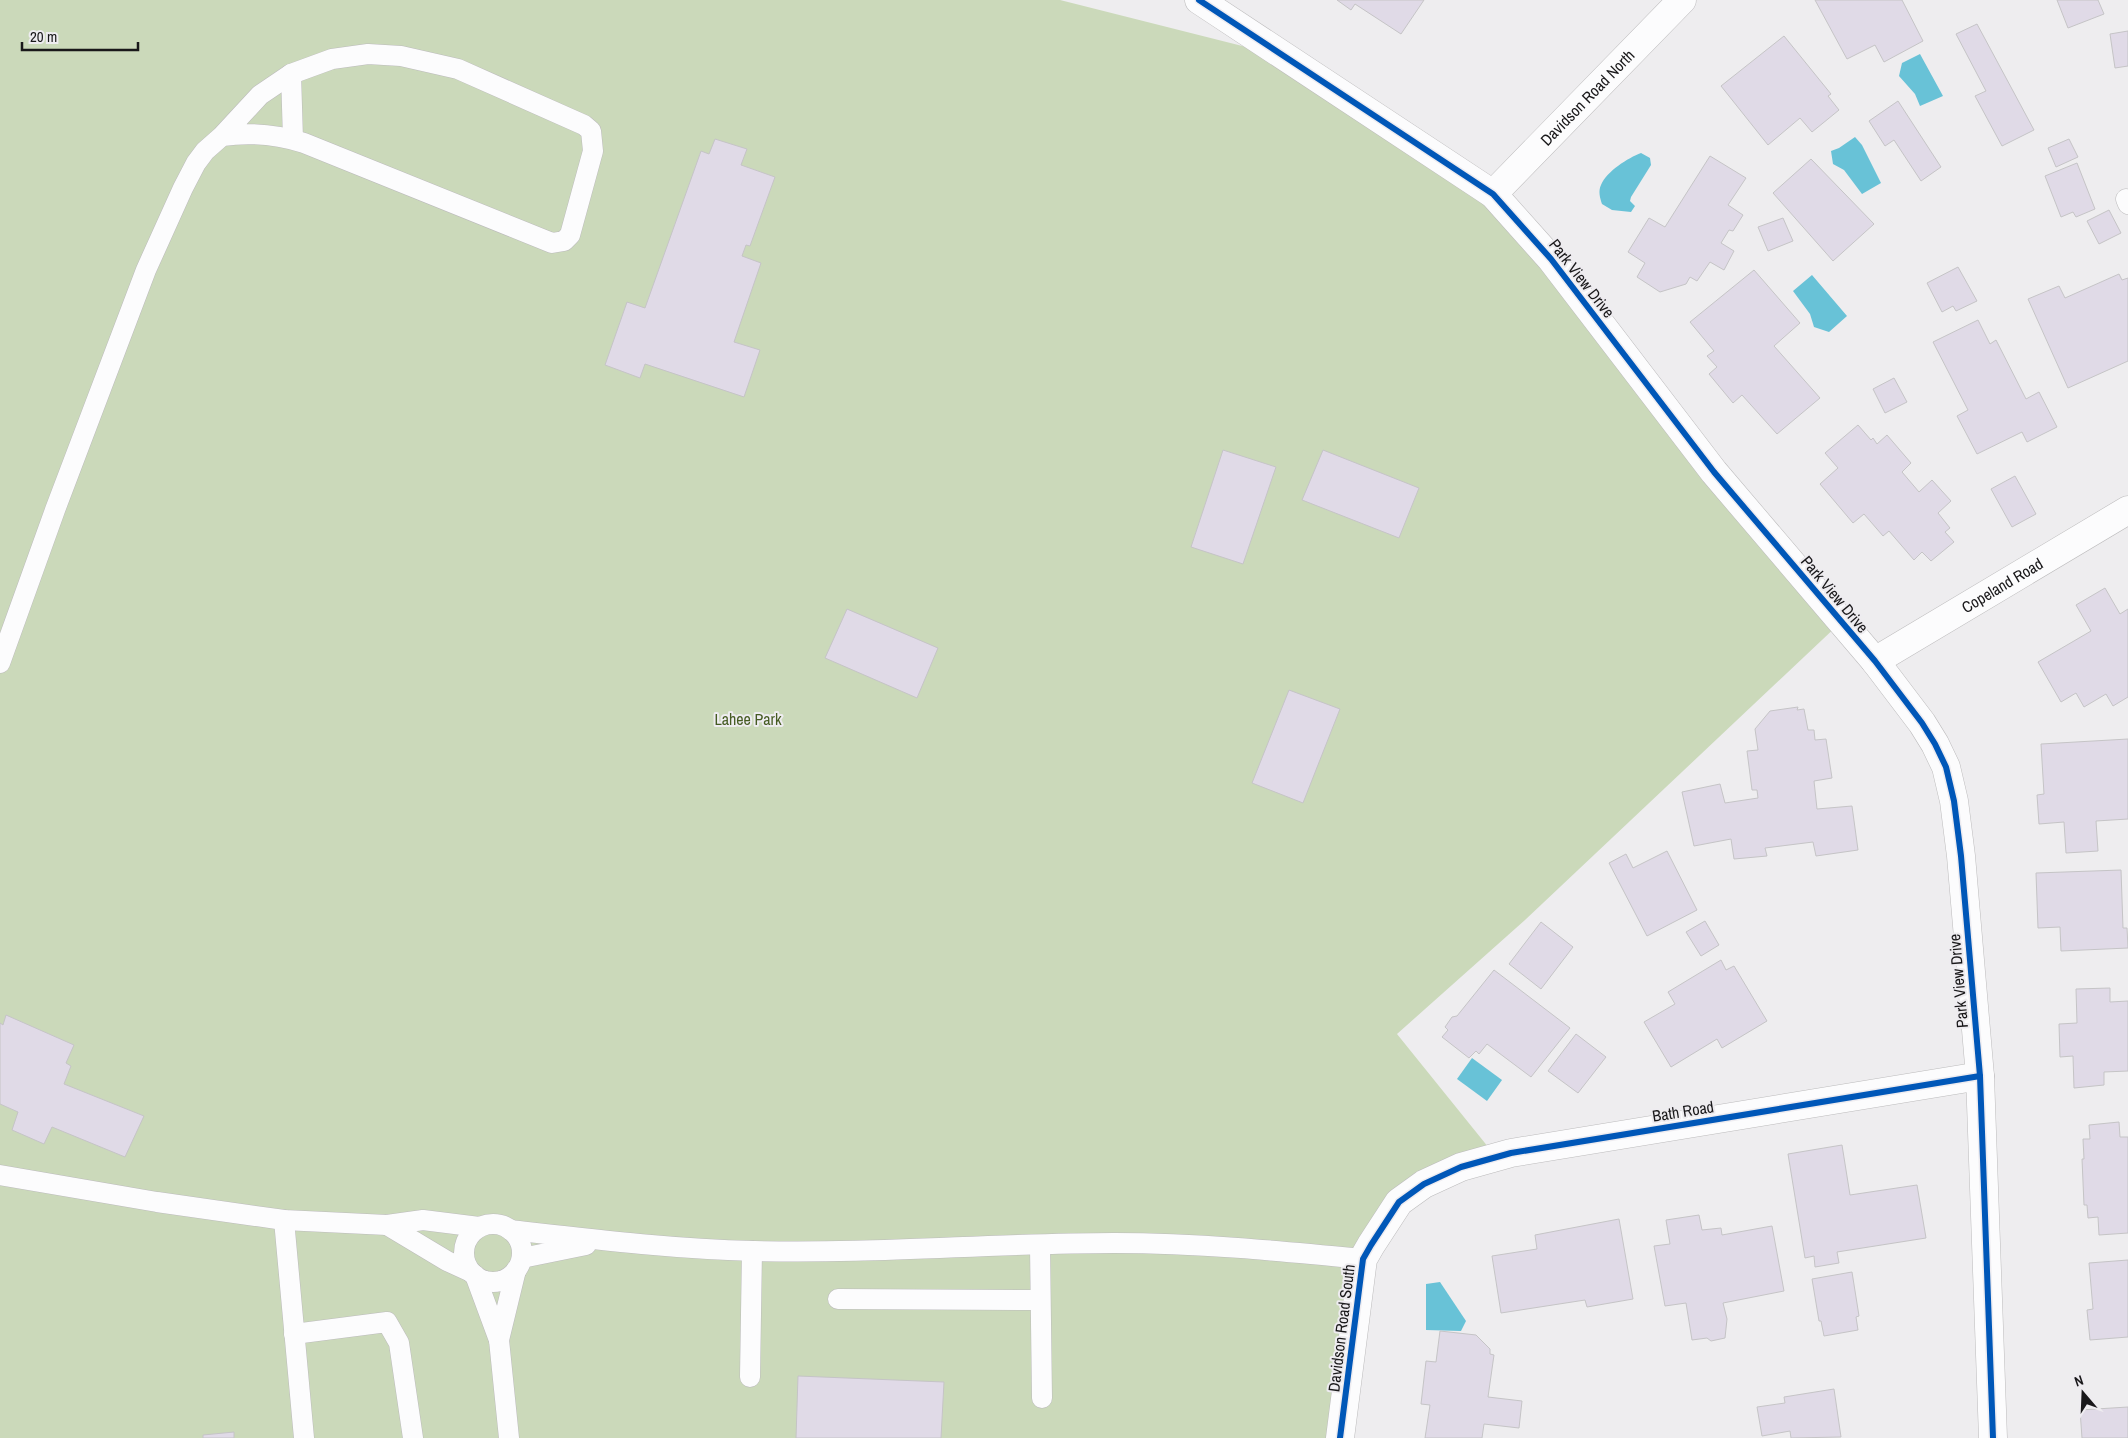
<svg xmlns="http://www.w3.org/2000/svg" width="2128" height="1438" viewBox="0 0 2128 1438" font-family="'Archivo Narrow',sans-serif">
<rect width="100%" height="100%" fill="#eeedef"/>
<polygon fill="#cbd9ba" points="0,0 1060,0 1282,56 1490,195 1840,623 1525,920 1397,1034 1497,1158 1427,1184 1365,1260 1342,1438 0,1438"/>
<g fill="#68c2d7">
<polygon points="1920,54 1943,96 1920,106 1915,94 1899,76 1902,63"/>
<polygon points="1855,137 1862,145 1881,183 1862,194 1844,170 1833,164 1831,151 1839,148"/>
<path d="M 1641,153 L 1650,158 L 1651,165 L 1631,197 L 1630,201 L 1635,206 L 1631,212 L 1612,210 L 1602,204 C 1600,198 1598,191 1601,185 C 1607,171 1628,158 1641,153 Z"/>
<polygon points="1812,275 1847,316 1829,332 1814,327 1810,314 1793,291"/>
<polygon points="1472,1058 1502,1080 1487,1101 1457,1079"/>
<polygon points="1440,1282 1466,1321 1461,1331 1426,1330 1426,1284"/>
</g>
<g fill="#e0dae7" stroke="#c5c4c6">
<polygon points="1337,0 1424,0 1401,34 1355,4 1351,10"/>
<polygon points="1815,0 1902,0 1923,41 1884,62 1875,45 1847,59"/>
<polygon points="2057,0 2098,0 2104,14 2068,28"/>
<polygon points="1977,24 2034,130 2002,146 1975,96 1986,91 1956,34"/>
<polygon points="2128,31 2128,66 2115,68 2110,34"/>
<polygon points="1784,36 1831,94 1828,96 1839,110 1812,132 1800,118 1768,145 1721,86"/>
<polygon points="1898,101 1941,167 1921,181 1894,140 1885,146 1869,121"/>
<polygon points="715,139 747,149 741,165 775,177 750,246 746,245 742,256 761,263 734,342 760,350 744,397 645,364 640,378 605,365 627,302 645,308 701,151 709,154"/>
<polygon points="2069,139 2078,157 2056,167 2048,148"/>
<polygon points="1710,156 1746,178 1728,205 1743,215 1733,231 1729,230 1721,243 1734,251 1724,270 1710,262 1697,281 1690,277 1686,284 1660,292 1637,277 1645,263 1628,252 1649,218 1665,227"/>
<polygon points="1811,159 1874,224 1833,261 1773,193"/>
<polygon points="2077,163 2095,209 2076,217 2073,212 2061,217 2045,176"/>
<polygon points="2109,210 2121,233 2099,244 2087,221"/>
<polygon points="1783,218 1793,241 1768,251 1758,227"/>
<polygon points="1958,267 1977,301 1956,311 1953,306 1942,312 1927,283"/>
<polygon points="1754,270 1800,323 1774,346 1820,398 1777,434 1742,395 1733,403 1709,374 1717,367 1707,356 1714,351 1690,322"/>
<polygon points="2119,274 2122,280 2128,278 2128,361 2068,388 2028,299 2059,286 2065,298"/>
<polygon points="1978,320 1990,344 1996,340 2026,399 2039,392 2057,427 2027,442 2022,432 1977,454 1957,416 1968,410 1933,342"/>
<polygon points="1894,378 1907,402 1885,413 1873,389"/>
<polygon points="1858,425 1871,440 1873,438 1877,444 1887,435 1911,463 1902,472 1919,492 1932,480 1951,501 1938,513 1950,528 1945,532 1954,542 1931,561 1922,552 1914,560 1889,531 1883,536 1864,514 1853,523 1820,484 1838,468 1825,453"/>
<polygon points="1223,450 1276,467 1243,564 1191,547"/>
<polygon points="1323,450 1419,488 1399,538 1302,500"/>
<polygon points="2015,476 2036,514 2012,527 1991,489"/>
<polygon points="2105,588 2120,614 2128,609 2128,697 2113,706 2106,694 2084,707 2076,693 2061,702 2038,662 2091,631 2076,605"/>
<polygon points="847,609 938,648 917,698 825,658"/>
<polygon points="1289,690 1340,709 1303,803 1252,783"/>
<polygon points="1798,707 1797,710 1804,709 1808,730 1814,730 1815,740 1826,739 1832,778 1814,781 1817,809 1852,806 1858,850 1816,856 1813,842 1765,848 1767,856 1734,859 1731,839 1694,846 1682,792 1720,784 1725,803 1758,798 1757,790 1752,790 1747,751 1758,750 1755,729 1770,711"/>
<polygon points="2128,739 2128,819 2096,821 2098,851 2066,853 2064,822 2039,824 2037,795 2044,794 2041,744"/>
<polygon points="1667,851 1697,910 1647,936 1609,863 1626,854 1633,868"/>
<polygon points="2121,870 2123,928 2127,928 2128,948 2061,951 2060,927 2038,928 2036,873"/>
<polygon points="1705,921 1719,945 1701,956 1686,932"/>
<polygon points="1541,922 1573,947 1541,989 1509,964"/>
<polygon points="1721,960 1726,970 1734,966 1767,1021 1722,1048 1717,1039 1671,1067 1644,1022 1675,1004 1668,992"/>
<polygon points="1494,970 1570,1028 1531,1077 1487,1044 1479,1054 1476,1051 1469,1058 1442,1037 1448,1030 1445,1027 1452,1017 1457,1016"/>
<polygon points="2110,988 2110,1002 2128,1001 2128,1071 2104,1072 2104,1085 2074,1088 2073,1056 2060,1057 2059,1024 2077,1023 2076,989"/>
<polygon points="6,1015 74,1045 66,1063 71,1066 64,1084 144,1116 125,1157 52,1127 44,1144 12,1130 18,1112 0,1104 0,1023 3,1025"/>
<polygon points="1576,1034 1606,1057 1578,1093 1548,1071"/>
<polygon points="2119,1122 2120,1137 2128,1137 2128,1233 2099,1235 2098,1217 2088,1218 2087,1205 2084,1205 2082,1159 2084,1159 2083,1139 2090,1139 2089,1125"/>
<polygon points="1842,1145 1850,1195 1917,1185 1926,1238 1837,1252 1839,1263 1815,1267 1814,1256 1805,1258 1788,1154"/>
<polygon points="1699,1215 1702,1230 1721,1228 1722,1235 1772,1226 1784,1291 1723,1303 1727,1319 1725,1338 1711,1341 1707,1338 1692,1340 1686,1303 1665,1306 1654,1246 1670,1244 1666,1220"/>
<polygon points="1619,1219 1633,1299 1587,1307 1585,1300 1501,1313 1492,1256 1537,1249 1535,1235"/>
<polygon points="2128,1260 2128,1337 2090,1340 2087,1310 2093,1309 2089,1263"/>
<polygon points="1852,1272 1859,1316 1856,1317 1858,1330 1824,1336 1821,1321 1819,1321 1812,1279"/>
<polygon points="1440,1331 1476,1335 1490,1349 1490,1354 1494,1355 1488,1397 1522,1401 1519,1428 1484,1424 1482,1438 1425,1438 1430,1405 1421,1404 1426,1361 1436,1362"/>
<polygon points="798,1376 944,1382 941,1438 796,1438"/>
<polygon points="1834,1389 1841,1437 1791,1438 1790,1431 1762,1436 1757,1407 1785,1403 1784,1397"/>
<polygon points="2128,1407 2128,1438 2082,1438 2080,1410"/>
<polygon points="234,1432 234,1438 203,1438 203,1435"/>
</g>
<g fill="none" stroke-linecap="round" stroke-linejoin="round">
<g stroke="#bcbbbc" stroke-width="21">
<g id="service">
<polyline points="291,74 293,139"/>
<polyline points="2126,199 2128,204"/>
<path d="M 0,663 L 55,510 L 146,270 L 183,188 L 196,163 L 205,151 L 222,136 L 260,95 L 291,74 L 332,59 L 368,54 L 401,56 L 458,69 L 584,125 L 591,131 L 593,151 L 570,235 L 564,241 L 552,243 L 304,143 C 276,134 251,132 222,136"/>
<polyline points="0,1175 157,1202 284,1220 387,1225 423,1220 479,1227"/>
<polyline points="284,1220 304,1438"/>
<circle cx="493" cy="1253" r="29"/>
<polyline points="387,1225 447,1261 471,1272"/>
<path d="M 510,1230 C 590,1239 672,1249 754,1251 C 874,1254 994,1243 1114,1243 C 1198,1243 1280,1251 1363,1259"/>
<polyline points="1040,1246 1042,1398"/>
<polyline points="522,1258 586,1245"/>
<polyline points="475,1275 499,1340 509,1438"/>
<polyline points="838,1299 1040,1300"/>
<polyline points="294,1334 387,1322 399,1343 413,1438"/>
<polyline points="499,1340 516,1270"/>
<polyline points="750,1377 752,1251"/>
</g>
</g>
<g stroke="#bcbbbc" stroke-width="29">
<g id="minor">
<polyline points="1199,0 1493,194 1551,259 1714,472 1875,661 1922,723 1935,744 1946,767 1954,801 1961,856 1980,1076 1993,1438"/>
<path id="s1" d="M 1493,194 L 1682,0"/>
<path id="s2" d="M 1875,661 L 2128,510"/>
<polyline points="1340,1438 1363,1259 1371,1245 1399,1202 1424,1184 1461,1167 1511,1153 1980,1076"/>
</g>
</g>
<use href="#service" stroke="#fcfcfd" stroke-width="20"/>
<use href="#minor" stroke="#fcfcfd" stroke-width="28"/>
<g stroke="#eeecf0" stroke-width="9">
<g id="cycleway">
<polyline points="1199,0 1493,194 1551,259 1714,472 1875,661 1922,723 1935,744 1946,767 1954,801 1961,856 1980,1076 1993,1438"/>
<polyline points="1340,1438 1363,1259 1371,1245 1399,1202 1424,1184 1461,1167 1511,1153 1980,1076"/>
</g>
</g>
<use href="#cycleway" stroke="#0057b8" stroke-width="6"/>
</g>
<g text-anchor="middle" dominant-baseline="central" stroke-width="4" stroke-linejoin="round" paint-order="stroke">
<g font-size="16" fill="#19181a" stroke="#eeecf0">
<text stroke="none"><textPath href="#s1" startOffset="135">Davidson Road North</textPath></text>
<text transform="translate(1582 278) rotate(52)">Park View Drive</text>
<text stroke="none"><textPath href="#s2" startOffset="148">Copeland Road</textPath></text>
<text transform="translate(1835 594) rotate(50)">Park View Drive</text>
<text transform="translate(1958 981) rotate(-95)">Park View Drive</text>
<text transform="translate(1683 1111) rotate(-9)">Bath Road</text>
<text transform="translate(1341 1328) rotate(-83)">Davidson Road South</text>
</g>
<g font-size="16" fill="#455b22" stroke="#eeecf0">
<text x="748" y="719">Lahee Park</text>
</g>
</g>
<g transform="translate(2083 1393) rotate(341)" stroke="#eeecf0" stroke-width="4" paint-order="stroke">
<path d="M0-4L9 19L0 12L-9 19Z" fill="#19181a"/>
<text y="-8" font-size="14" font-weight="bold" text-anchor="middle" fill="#19181a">N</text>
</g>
<path d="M22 42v8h116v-8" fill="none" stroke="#19181a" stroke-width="2.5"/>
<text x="30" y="42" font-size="15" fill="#19181a" stroke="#eeecf0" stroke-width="4" paint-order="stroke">20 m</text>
</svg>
